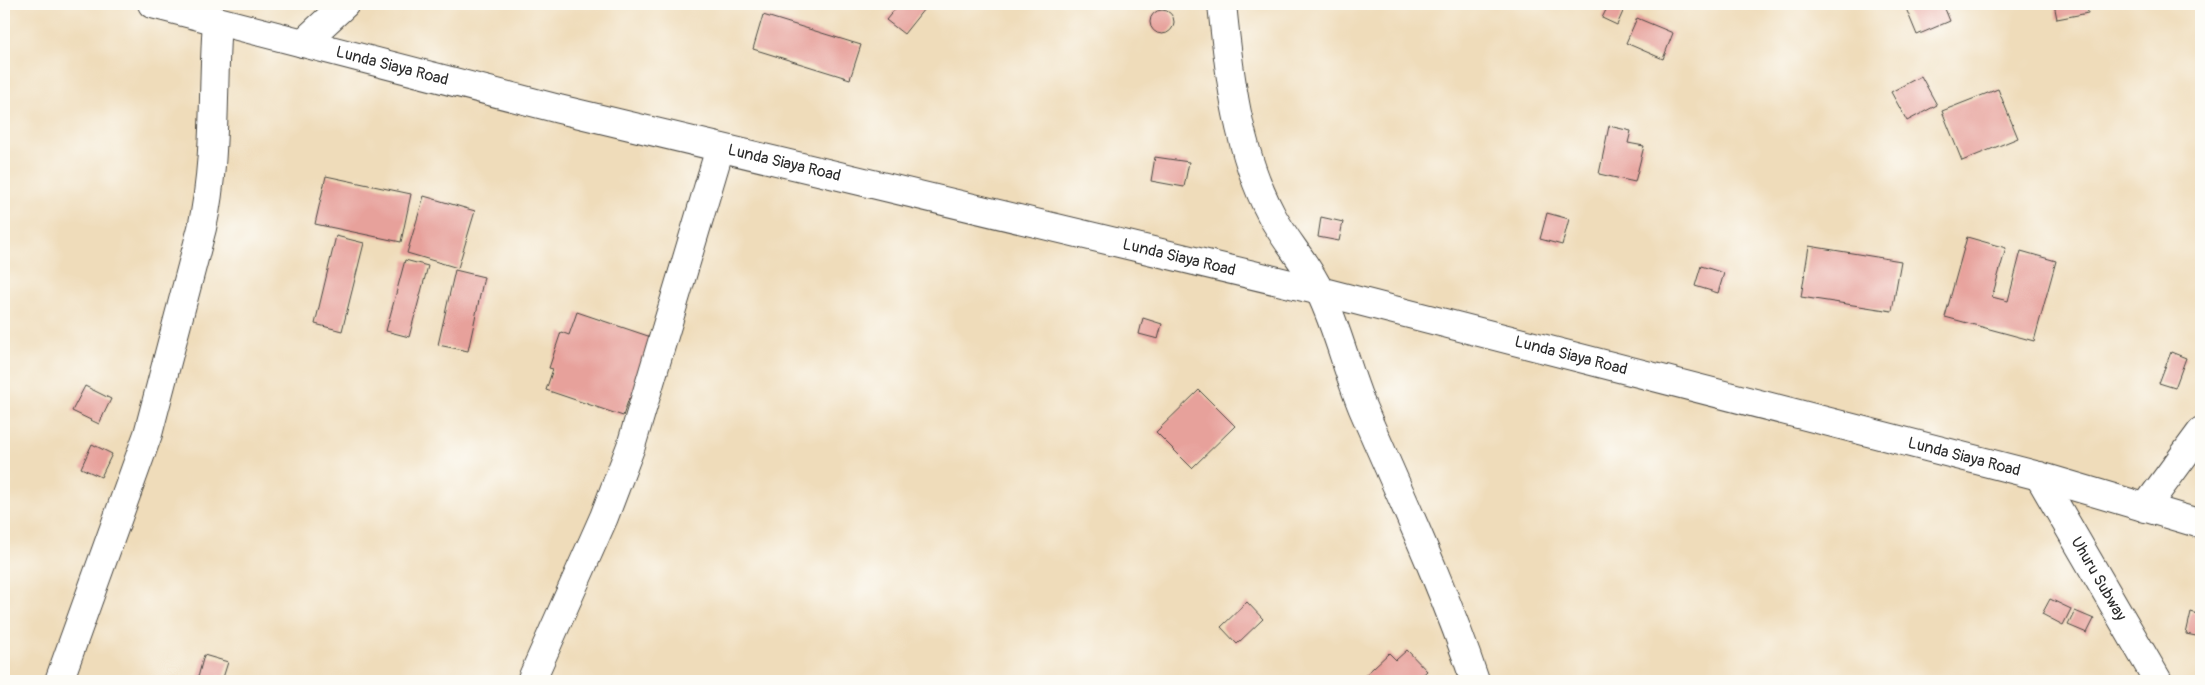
<svg xmlns="http://www.w3.org/2000/svg" width="2205" height="685" viewBox="0 0 2205 685" font-family="Pangolin,sans-serif">
<rect width="100%" height="100%" fill="#fdfcf7"/>
<filter id="ink" filterUnits="userSpaceOnUse"><feTurbulence type="fractalNoise" baseFrequency=".02" numOctaves="2"/><feDisplacementMap in="SourceGraphic" scale="10" xChannelSelector="R" yChannelSelector="G"/><feConvolveMatrix kernelMatrix="1 2 1 2 8 2 1 2 1" color-interpolation-filters="sRGB"/></filter>
<filter id="wash" filterUnits="userSpaceOnUse"><feTurbulence type="fractalNoise" baseFrequency=".0096" numOctaves="4" result="noise"/><feDisplacementMap in="SourceGraphic" scale="20" xChannelSelector="R" yChannelSelector="G"/><feGaussianBlur stdDeviation="1.12" result="paint"/><feColorMatrix in="noise" values="0 0 0 0 0 0 0 0 0 0 0 0 0 0 0 0 0 1.4 0 .05"/><feComposite in="paint" operator="in"/></filter>
<g filter="url(#wash)">
<rect width="100%" height="100%" fill="#efdcba"/>
<g id="blocks">
<g fill="#e7a19b">
<polygon points="899,4 928,4 904,34 886,20"/>
<polygon points="1609,4 1626,5 1617,25 1602,18"/>
<polygon points="1911,4 1943,4 1950,21 1917,35 1905,6"/>
<polygon points="2054,4 2087,4 2088,13 2057,19"/>
<circle cx="1162" cy="22" r="12"/>
<polygon points="763,15 861,45 850,79 753,49"/>
<polygon points="1637,18 1673,33 1663,59 1626,43"/>
<polygon points="1921,76 1937,105 1907,121 1891,92"/>
<polygon points="1998,89 2018,138 1962,161 1942,111"/>
<polygon points="1609,126 1631,131 1628,143 1644,146 1635,182 1599,174"/>
<polygon points="1155,157 1189,162 1184,187 1151,181"/>
<polygon points="326,176 411,194 401,242 315,224"/>
<polygon points="424,196 475,211 458,268 407,253"/>
<polygon points="1547,213 1569,219 1562,245 1540,239"/>
<polygon points="1321,217 1343,222 1339,241 1318,237"/>
<polygon points="336,236 364,243 342,331 315,324"/>
<polygon points="1967,237 2006,248 1992,297 2008,301 2021,251 2056,261 2034,341 1945,317"/>
<polygon points="1809,246 1901,261 1892,311 1801,297"/>
<polygon points="405,260 428,266 409,337 386,331"/>
<polygon points="1701,266 1724,273 1718,293 1695,286"/>
<polygon points="455,270 484,277 468,351 438,345"/>
<polygon points="577,312 651,337 639,402 629,398 623,416 546,390 553,369 549,368 561,332 569,335"/>
<polygon points="1143,318 1162,324 1158,339 1139,334"/>
<polygon points="2171,352 2186,358 2175,388 2159,383"/>
<polygon points="85,386 111,399 99,424 72,411"/>
<polygon points="1199,390 1235,426 1192,468 1156,432"/>
<polygon points="92,444 112,454 101,477 81,468"/>
<polygon points="2050,599 2071,609 2063,625 2042,614"/>
<polygon points="1247,602 1263,619 1237,644 1221,627"/>
<polygon points="2075,611 2094,619 2087,633 2068,625"/>
<polygon points="2191,612 2201,615 2201,637 2186,634"/>
<polygon points="1407,650 1427,671 1416,681 1359,681 1389,653 1396,660"/>
<polygon points="204,655 228,662 222,681 197,681"/>
</g>
</g>
</g>
<g filter="url(#ink)">
<use href="#blocks" fill-opacity="0" stroke="#484640" stroke-width="1"/>
<g fill="none" stroke-linecap="round" stroke-linejoin="round">
<g stroke="#484640" stroke-width="30">
<g id="minor">
<path d="M 1222,4 C 1229,74 1238,153 1272,216 C 1286,242 1308,265 1320,292 C 1338,329 1347,371 1363,409 C 1402,499 1444,588 1475,681"/>
<polyline points="303,43 345,4"/>
<path id="s1" d="M 2039,476 L 2158,681"/>
<polyline points="2145,508 2201,432"/>
<path d="M 59,681 L 148,434 L 202,228 C 217,161 212,89 217,21"/>
<polyline points="531,681 604,517 631,446 720,148"/>
</g>
</g>
<g stroke="#484640" stroke-width="30">
<g id="major">
<path id="s2" d="M 152,4 L 559,109 L 1320,291 L 2039,476 L 2201,524"/>
</g>
</g>
<use href="#minor" stroke="#fff" stroke-width="28"/>
<use href="#major" stroke="#fff" stroke-width="28"/>
</g>
</g>
<g text-anchor="middle" dominant-baseline="central" stroke-width="4.5" stroke-linejoin="round" paint-order="stroke">
<g font-size="16" fill="#2b2b2b" stroke="#fdfcf7">
<text stroke="none"><textPath href="#s2" startOffset="248">Lunda Siaya Road</textPath></text>
<text stroke="none"><textPath href="#s2" startOffset="652">Lunda Siaya Road</textPath></text>
<text stroke="none"><textPath href="#s2" startOffset="1058">Lunda Siaya Road</textPath></text>
<text stroke="none"><textPath href="#s2" startOffset="1462">Lunda Siaya Road</textPath></text>
<text stroke="none"><textPath href="#s2" startOffset="1868">Lunda Siaya Road</textPath></text>
<text stroke="none"><textPath href="#s1" startOffset="119">Uhuru Subway</textPath></text>
</g>
</g>
<rect width="2205" height="685" fill="none" stroke="#fdfcf7" stroke-width="20"/>
</svg>
